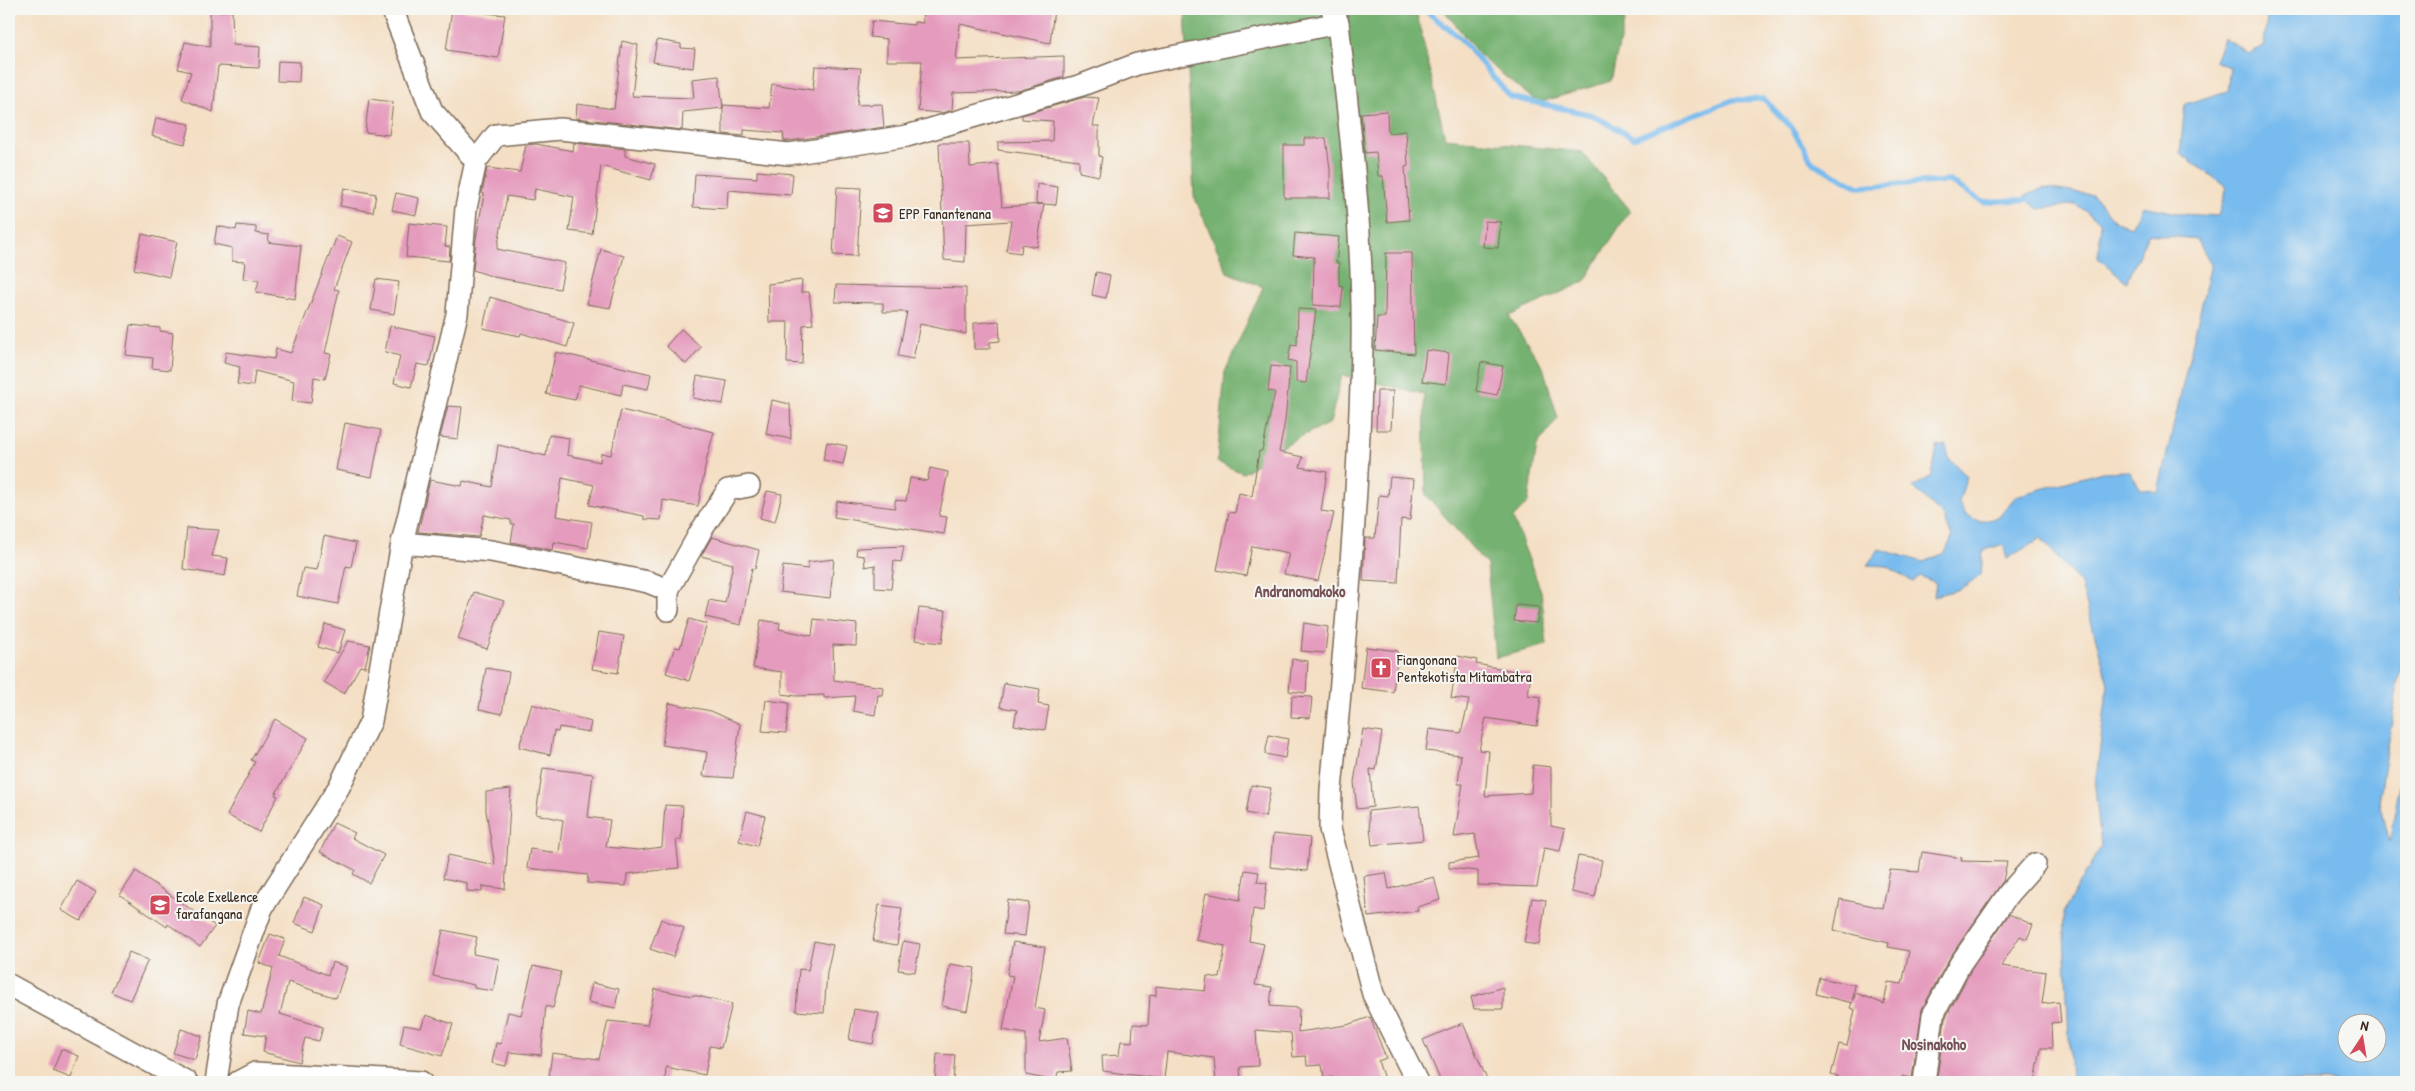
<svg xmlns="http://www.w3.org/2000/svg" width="2415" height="1091" viewBox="0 0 2415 1091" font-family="'Patrick Hand',sans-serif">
<rect width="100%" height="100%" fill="#f6f6f2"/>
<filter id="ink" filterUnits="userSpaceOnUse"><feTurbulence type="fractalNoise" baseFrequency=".02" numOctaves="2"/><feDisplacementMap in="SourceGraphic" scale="10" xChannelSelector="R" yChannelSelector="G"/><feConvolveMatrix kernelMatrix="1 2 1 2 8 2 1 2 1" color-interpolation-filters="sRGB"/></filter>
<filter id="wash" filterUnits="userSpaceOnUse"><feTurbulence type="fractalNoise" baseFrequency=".0096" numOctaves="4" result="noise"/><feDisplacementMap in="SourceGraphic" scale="20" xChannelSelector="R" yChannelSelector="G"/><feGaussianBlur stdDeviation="1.12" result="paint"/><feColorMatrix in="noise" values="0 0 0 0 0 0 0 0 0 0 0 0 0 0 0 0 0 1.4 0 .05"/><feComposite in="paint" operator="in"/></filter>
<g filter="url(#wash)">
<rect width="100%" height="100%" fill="#f4dfc4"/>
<g fill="#75b170" stroke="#586e47">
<polygon points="1185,9 1424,9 1417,14 1445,138 1582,152 1630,210 1584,282 1509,316 1543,367 1558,418 1537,445 1528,502 1513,518 1541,591 1547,645 1496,658 1487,565 1426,495 1424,394 1342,375 1330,423 1295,439 1243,473 1217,462 1225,372 1263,287 1227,272 1194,196"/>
<polygon points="1443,9 1627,9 1611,81 1538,103 1481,57"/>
</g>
<path fill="#78bbee" stroke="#5a7286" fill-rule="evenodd" d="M 2268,9 L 2406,9 L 2406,567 L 2403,596 L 2405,641 L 2379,802 L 2389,842 L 2406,753 L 2406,1082 L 2071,1082 L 2063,913 L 2101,846 L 2095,786 L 2108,684 L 2081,584 L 2041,538 L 2007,559 L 2003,544 L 1983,551 L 1981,575 L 1960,589 L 1934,596 L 1936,583 L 1920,576 L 1913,582 L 1887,566 L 1867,565 L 1879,549 L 1923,562 L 1945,553 L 1952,537 L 1944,517 L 1913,487 L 1932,476 L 1937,447 L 1946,445 L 1949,459 L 1967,476 L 1959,502 L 1965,514 L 1980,522 L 1999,517 L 2016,496 L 2102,472 L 2129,471 L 2141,489 L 2158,492 L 2211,264 L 2197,239 L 2148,234 L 2127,282 L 2098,258 L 2101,223 L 2076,204 L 2039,209 L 2024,197 L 2043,188 L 2093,195 L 2116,222 L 2131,227 L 2143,206 L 2182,214 L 2218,216 L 2227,187 L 2180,153 L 2185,104 L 2227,91 L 2230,68 L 2215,61 L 2224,38 L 2249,54 L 2264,45 ZM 2348,1024 L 2378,1024 L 2378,1054 L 2348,1054 Z"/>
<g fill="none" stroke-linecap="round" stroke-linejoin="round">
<polyline stroke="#78bbee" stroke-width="5.5" points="1424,9 1460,38 1510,97 1592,115 1634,138 1733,100 1764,99 1791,127 1813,163 1859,187 1950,181 1983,202 2034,199"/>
</g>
<g id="blocks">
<g fill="#e59bbd">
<polygon points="452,9 505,15 498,58 446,50"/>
<polygon points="922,9 1054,9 1050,43 960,24 956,60 1064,56 1064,77 1018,91 953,93 952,110 941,113 918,111 922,61 887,61 887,39 870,37 872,21 914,25 914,22 923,23"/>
<polygon points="210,11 232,11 233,45 260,47 259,68 218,66 213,112 182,99 191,72 178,69 185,42 210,47"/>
<polygon points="657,40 681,44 681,48 695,49 693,68 653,62"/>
<polygon points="622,41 638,45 632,96 694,98 692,79 719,76 723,108 683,112 682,130 576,118 577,104 614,109"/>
<polygon points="278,61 300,62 299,82 277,81"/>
<polygon points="815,66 861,68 857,105 882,104 884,127 789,141 784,141 783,133 744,130 744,136 723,134 723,105 769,108 772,84 813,90"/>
<polygon points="1085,97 1099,98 1093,126 1099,126 1099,156 1102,157 1099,176 1079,172 1079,160 998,150 998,142 1052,141 1053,121 1022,119 1022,115"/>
<polygon points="369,99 393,102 389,135 365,132"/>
<polygon points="1387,111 1388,133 1406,131 1408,166 1405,167 1409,220 1387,222 1383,176 1378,176 1376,152 1365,153 1361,113"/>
<polygon points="156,118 190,124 185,144 152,136"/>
<polygon points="1304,138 1326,138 1330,169 1330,198 1284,198 1284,145 1304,145"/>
<polygon points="574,143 625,149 625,156 655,164 651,180 601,166 592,234 569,231 574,197 535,189 533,200 507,196 497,249 565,263 560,289 494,277 473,270 476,239 484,194 482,193 487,168 520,172 526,145 536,144 573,151"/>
<polygon points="939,143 969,143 970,167 998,164 1002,207 1043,204 1036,203 1037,184 1058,187 1056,205 1044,204 1037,247 1022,244 1021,253 1006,251 1011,221 966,224 965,262 944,260"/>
<polygon points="757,171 793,174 791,195 728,190 727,209 693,207 695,174 757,178"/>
<polygon points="837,187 861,188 857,256 833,255"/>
<polygon points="344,188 376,194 373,212 340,206"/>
<polygon points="396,193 419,198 416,215 392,210"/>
<polygon points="1485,221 1501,222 1498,248 1483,247"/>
<polygon points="409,223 447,227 445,246 450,247 449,261 406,257"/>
<polygon points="237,225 256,227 256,233 269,235 268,242 301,246 295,299 256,292 259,280 243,279 245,262 232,261 232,248 214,244 217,226 236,230"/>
<polygon points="1295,233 1339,237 1336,263 1339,263 1339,285 1343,286 1341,307 1313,305 1314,257 1293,255"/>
<polygon points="142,234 177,242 169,277 134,269"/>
<polygon points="337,236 352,242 334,289 339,290 325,353 331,354 325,379 314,377 311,403 292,401 294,381 255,371 253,386 237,384 240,367 224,363 226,352 274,359 276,349 291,353"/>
<polygon points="601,249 624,256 610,308 587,304"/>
<polygon points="1386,253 1412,253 1414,354 1375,350 1377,317 1385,317"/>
<polygon points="1096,272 1110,275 1106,298 1092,295"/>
<polygon points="376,279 399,282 394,314 371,310"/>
<polygon points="802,280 801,292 809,292 813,324 803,325 802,364 787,363 788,322 769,322 768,284"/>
<polygon points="836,285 966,288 966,334 920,324 913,359 898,356 907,312 883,312 883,303 835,302"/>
<polygon points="490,297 574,323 567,347 521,333 520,336 483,328"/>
<polygon points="1298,309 1316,310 1306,383 1296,382 1296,362 1288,360 1291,344 1297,345"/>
<polygon points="999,321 1000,341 990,342 990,349 974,349 974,323"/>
<polygon points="130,325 160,328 160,331 173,333 170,370 152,368 153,358 126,355"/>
<polygon points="390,326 435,336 429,366 417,364 411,387 394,383 400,356 385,352"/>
<polygon points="681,329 701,347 686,364 666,346"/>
<polygon points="1426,350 1449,353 1446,384 1422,381"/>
<polygon points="556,352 651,374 648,389 623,384 621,395 579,385 575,400 546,394"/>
<polygon points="1481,362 1503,366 1497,395 1476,391"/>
<polygon points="1271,366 1290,368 1285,421 1279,452 1303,457 1300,467 1327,472 1321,511 1334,513 1318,581 1284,574 1289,553 1252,546 1246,576 1217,570 1229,512 1235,513 1239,493 1252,496 1259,451 1262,451 1275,392 1268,391"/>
<polygon points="697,376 727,381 723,404 693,398"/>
<polygon points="1377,391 1393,391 1391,430 1376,430"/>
<polygon points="772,400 790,404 791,439 766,434"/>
<polygon points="448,406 462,407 458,439 440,437"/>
<polygon points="621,410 714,432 707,457 698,506 663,500 661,520 644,519 644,516 589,505 594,485 562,478 556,516 592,522 588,548 554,542 553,550 511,542 514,524 511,524 511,520 484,515 479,537 418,532 430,480 462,486 463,481 492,487 498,445 546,456 549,435 569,438 567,455 600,462 601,453 611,455"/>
<polygon points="345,423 381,430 372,477 336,470"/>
<polygon points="827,442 847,446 843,464 823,460"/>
<polygon points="930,468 948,472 939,516 947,517 944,534 834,517 837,501 895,508 895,500 906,501 910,478 927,481"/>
<polygon points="1390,477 1414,479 1410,520 1401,519 1398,583 1363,581 1365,538 1375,538 1379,495 1388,496"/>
<polygon points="767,491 782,494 775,522 760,518"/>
<polygon points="187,528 219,530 212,556 228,558 225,576 183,569"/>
<polygon points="324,536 356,543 351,567 346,566 338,604 297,596 303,568 317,570"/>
<polygon points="712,537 759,550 755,569 752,568 741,625 705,617 709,600 725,603 733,564 701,556"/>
<polygon points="904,546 901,562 894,561 891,589 875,588 875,565 865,567 864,556 856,555 857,548"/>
<polygon points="834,559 830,598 780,592 783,566 808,569 808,562"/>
<polygon points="474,592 504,601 487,649 458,639"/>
<polygon points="1516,605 1539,607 1537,623 1514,621"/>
<polygon points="919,608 946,611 942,643 915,640"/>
<polygon points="689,619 707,624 689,681 666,673 675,647 680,648"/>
<polygon points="814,619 857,624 856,646 833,645 834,680 883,687 882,695 878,695 875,715 853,711 855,696 824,698 824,695 796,696 782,694 782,672 753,668 761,620 780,623 779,629 812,636"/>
<polygon points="1304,623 1328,627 1325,653 1301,651"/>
<polygon points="325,624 345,630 338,653 318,647"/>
<polygon points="599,632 624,636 618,673 592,669"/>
<polygon points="348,641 370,645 365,667 360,666 344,694 324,682"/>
<polygon points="1366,647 1398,651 1393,692 1361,688"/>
<polygon points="1458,656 1477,660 1476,664 1531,674 1528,695 1541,697 1537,726 1486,718 1479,750 1489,751 1485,796 1531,793 1533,765 1551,767 1551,826 1565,829 1560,851 1544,848 1537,887 1478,885 1478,871 1449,868 1449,862 1479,858 1475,834 1454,837 1463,784 1458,784 1461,755 1426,751 1429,729 1461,733 1469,700 1451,698"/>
<polygon points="1292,659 1308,661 1306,693 1289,691"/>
<polygon points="486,668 509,672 502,714 479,709"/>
<polygon points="1004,683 1040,689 1038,704 1049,706 1045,730 1014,725 1017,710 1000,707"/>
<polygon points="1292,696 1312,697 1310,718 1291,717"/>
<polygon points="766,700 789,703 786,733 762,731"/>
<polygon points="669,703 711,711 740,724 733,778 703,776 707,752 662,745"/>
<polygon points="532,704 591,722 589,732 559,727 558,732 554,731 550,755 519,747"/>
<polygon points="275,719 308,738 275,795 278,796 259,832 227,815 255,762 251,760"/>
<polygon points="1363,729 1382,732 1376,770 1370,769 1373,807 1357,809 1354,782"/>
<polygon points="1269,735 1288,739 1285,758 1265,754"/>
<polygon points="543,768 593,774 588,817 610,820 606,847 639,850 662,847 665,805 683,806 681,840 676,840 679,868 627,874 626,886 587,883 588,875 527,868 530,849 559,853 563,820 536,814"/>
<polygon points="1251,785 1271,788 1265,817 1246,813"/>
<polygon points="511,789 505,889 482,886 482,892 467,891 467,883 443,878 448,855 495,865 486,811 486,792"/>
<polygon points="1419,806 1423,840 1372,845 1368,811"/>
<polygon points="747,811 765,816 757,846 739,841"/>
<polygon points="334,823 355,833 352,838 384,855 369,883 353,874 355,870 320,852"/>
<polygon points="1273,834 1310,838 1307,871 1270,867"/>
<polygon points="1922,852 1962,858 1961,861 2007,862 2003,881 1950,957 1922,1009 1912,1078 1902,1076 1903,1082 1840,1082 1839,1077 1831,1075 1839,1044 1847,1046 1855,1010 1850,1008 1856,993 1884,1004 1888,982 1902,984 1909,951 1888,947 1889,943 1834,930 1840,899 1883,908 1890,870 1919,872"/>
<polygon points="1578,856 1602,860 1595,897 1571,892"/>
<polygon points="1245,870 1259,872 1257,882 1267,883 1263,911 1253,909 1249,941 1264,944 1255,985 1272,987 1270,1006 1299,1008 1298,1032 1347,1025 1370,1017 1386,1058 1378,1061 1385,1082 1333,1082 1332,1077 1324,1078 1322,1065 1307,1066 1306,1056 1293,1057 1291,1033 1256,1030 1258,1066 1240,1067 1241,1082 1216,1082 1214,1058 1167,1052 1164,1079 1103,1071 1102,1056 1119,1055 1121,1041 1132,1042 1133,1024 1148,1025 1150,995 1156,996 1156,986 1205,991 1207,976 1220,978 1225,946 1196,940 1206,893 1240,900"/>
<polygon points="136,871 215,926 200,947 168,924 167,927 120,895"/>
<polygon points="1386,873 1389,889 1434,877 1440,900 1417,907 1418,911 1368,917 1364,876"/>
<polygon points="77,881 96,892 81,921 61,910"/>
<polygon points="304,897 324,905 315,931 294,923"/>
<polygon points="1532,898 1546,900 1539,945 1524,943"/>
<polygon points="1008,900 1029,903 1025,936 1003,934"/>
<polygon points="879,905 902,908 897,945 873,941"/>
<polygon points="2009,914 2033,925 2027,939 2020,936 2001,966 2046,972 2042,1004 2059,1002 2061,1022 2051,1023 2052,1048 2041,1048 2035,1082 1950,1082 1937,1079 1945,1019 1971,970"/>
<polygon points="661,919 684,928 673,957 650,949"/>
<polygon points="443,930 477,937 473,954 499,959 493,991 474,988 474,985 433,976"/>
<polygon points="270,934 285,939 279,956 328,975 332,962 347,967 336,998 288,982 280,1014 323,1027 319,1041 305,1038 299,1062 263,1052 266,1036 244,1033 248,1011 261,1014 273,968 259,963"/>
<polygon points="814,941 833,945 827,972 824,1013 796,1011 799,969 808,970"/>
<polygon points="903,941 920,944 915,972 898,970"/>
<polygon points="1013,942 1045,947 1035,1008 1045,1010 1039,1042 1067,1038 1072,1071 1058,1072 1056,1081 1026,1075 1026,1034 1003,1030 1013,976 1007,975"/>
<polygon points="129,952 148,960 130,1000 111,992"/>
<polygon points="950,964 975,968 967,1011 942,1006"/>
<polygon points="533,966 561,972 553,1008 546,1006 541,1055 509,1052 506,1066 492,1063 496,1043 501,1044 508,1012 521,1015"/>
<polygon points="1820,978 1855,985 1852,1003 1816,994"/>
<polygon points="592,983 619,989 615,1008 588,1002"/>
<polygon points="1503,987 1503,1009 1474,1009 1471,997"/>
<polygon points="655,989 692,996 693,995 732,1004 721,1048 710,1046 705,1075 666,1067 665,1082 590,1082 549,1076 552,1053 599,1059 608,1021 647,1025"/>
<polygon points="854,1009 879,1013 873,1044 849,1040"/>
<polygon points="426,1015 453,1024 442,1056 400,1044 404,1025 421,1028"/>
<polygon points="1463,1023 1488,1082 1441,1082 1423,1040"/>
<polygon points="181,1029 202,1036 195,1060 173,1053"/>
<polygon points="61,1049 79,1056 71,1078 53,1071"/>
<polygon points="937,1054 955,1055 953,1082 935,1082"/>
</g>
</g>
</g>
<g filter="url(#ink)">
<use href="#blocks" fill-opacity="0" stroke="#7c6958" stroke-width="1"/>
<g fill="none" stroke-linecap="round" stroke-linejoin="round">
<g stroke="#7c6958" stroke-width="24">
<g id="minor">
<polyline points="392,9 432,111 476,161"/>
<path d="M 1332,9 L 1338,23 C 1350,129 1364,239 1362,346 C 1359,495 1345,642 1331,790 L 1330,829 L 1373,994 L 1417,1082"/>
<polyline points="402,543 491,551 648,582 668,590 668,610"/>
<polyline points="668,590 701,531 728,490 749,486"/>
<polyline points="9,985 187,1082"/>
<polyline points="216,1082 228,1004 262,908 339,787 371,721 402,543 457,314 466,208 476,161 496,135 560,129 789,154 907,136 1082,85 1137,64 1338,23"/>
<polyline points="238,1082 255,1073 421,1082"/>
<polyline points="1924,1082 1933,1015 1960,964 2009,893 2035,864"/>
</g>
</g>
<use href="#minor" stroke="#fff" stroke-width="21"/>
</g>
</g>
<defs>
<g id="school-square" transform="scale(1.125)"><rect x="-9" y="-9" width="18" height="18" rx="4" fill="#d1495b" stroke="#f6f6f2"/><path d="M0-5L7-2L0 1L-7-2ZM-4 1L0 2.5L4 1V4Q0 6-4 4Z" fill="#fff"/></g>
<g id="church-square" transform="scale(1.125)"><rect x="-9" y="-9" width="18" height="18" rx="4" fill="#d1495b" stroke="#f6f6f2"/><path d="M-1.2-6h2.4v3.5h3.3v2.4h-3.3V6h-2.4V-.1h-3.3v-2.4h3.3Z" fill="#fff"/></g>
</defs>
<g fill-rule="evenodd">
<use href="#school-square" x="883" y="213"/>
<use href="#church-square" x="1381" y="668"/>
<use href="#school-square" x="160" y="905"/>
</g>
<g text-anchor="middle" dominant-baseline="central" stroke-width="4" stroke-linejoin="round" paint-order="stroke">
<g font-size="15" fill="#3b2a1e" stroke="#f6f6f2" text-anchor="start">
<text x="899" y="213">EPP Fanantenana</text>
<text x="1397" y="659">Fiangonana<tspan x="1397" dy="17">Pentekotista Mitambatra</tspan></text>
<text x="176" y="896">Ecole Exellence<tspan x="176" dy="17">farafangana</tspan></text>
</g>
<g font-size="16" font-weight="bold" fill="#765256" stroke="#f6f6f2">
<text x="1300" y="591">Andranomakoko</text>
<text x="1934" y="1044">Nosinakoho</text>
</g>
</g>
<rect width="2415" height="1091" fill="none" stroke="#f6f6f2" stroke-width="30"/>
<g transform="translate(2362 1038) rotate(12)"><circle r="24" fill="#f6f6f2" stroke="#aba49d"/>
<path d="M0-4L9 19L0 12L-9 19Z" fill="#d1495b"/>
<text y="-8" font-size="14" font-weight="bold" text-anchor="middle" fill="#3b2a1e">N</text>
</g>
</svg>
